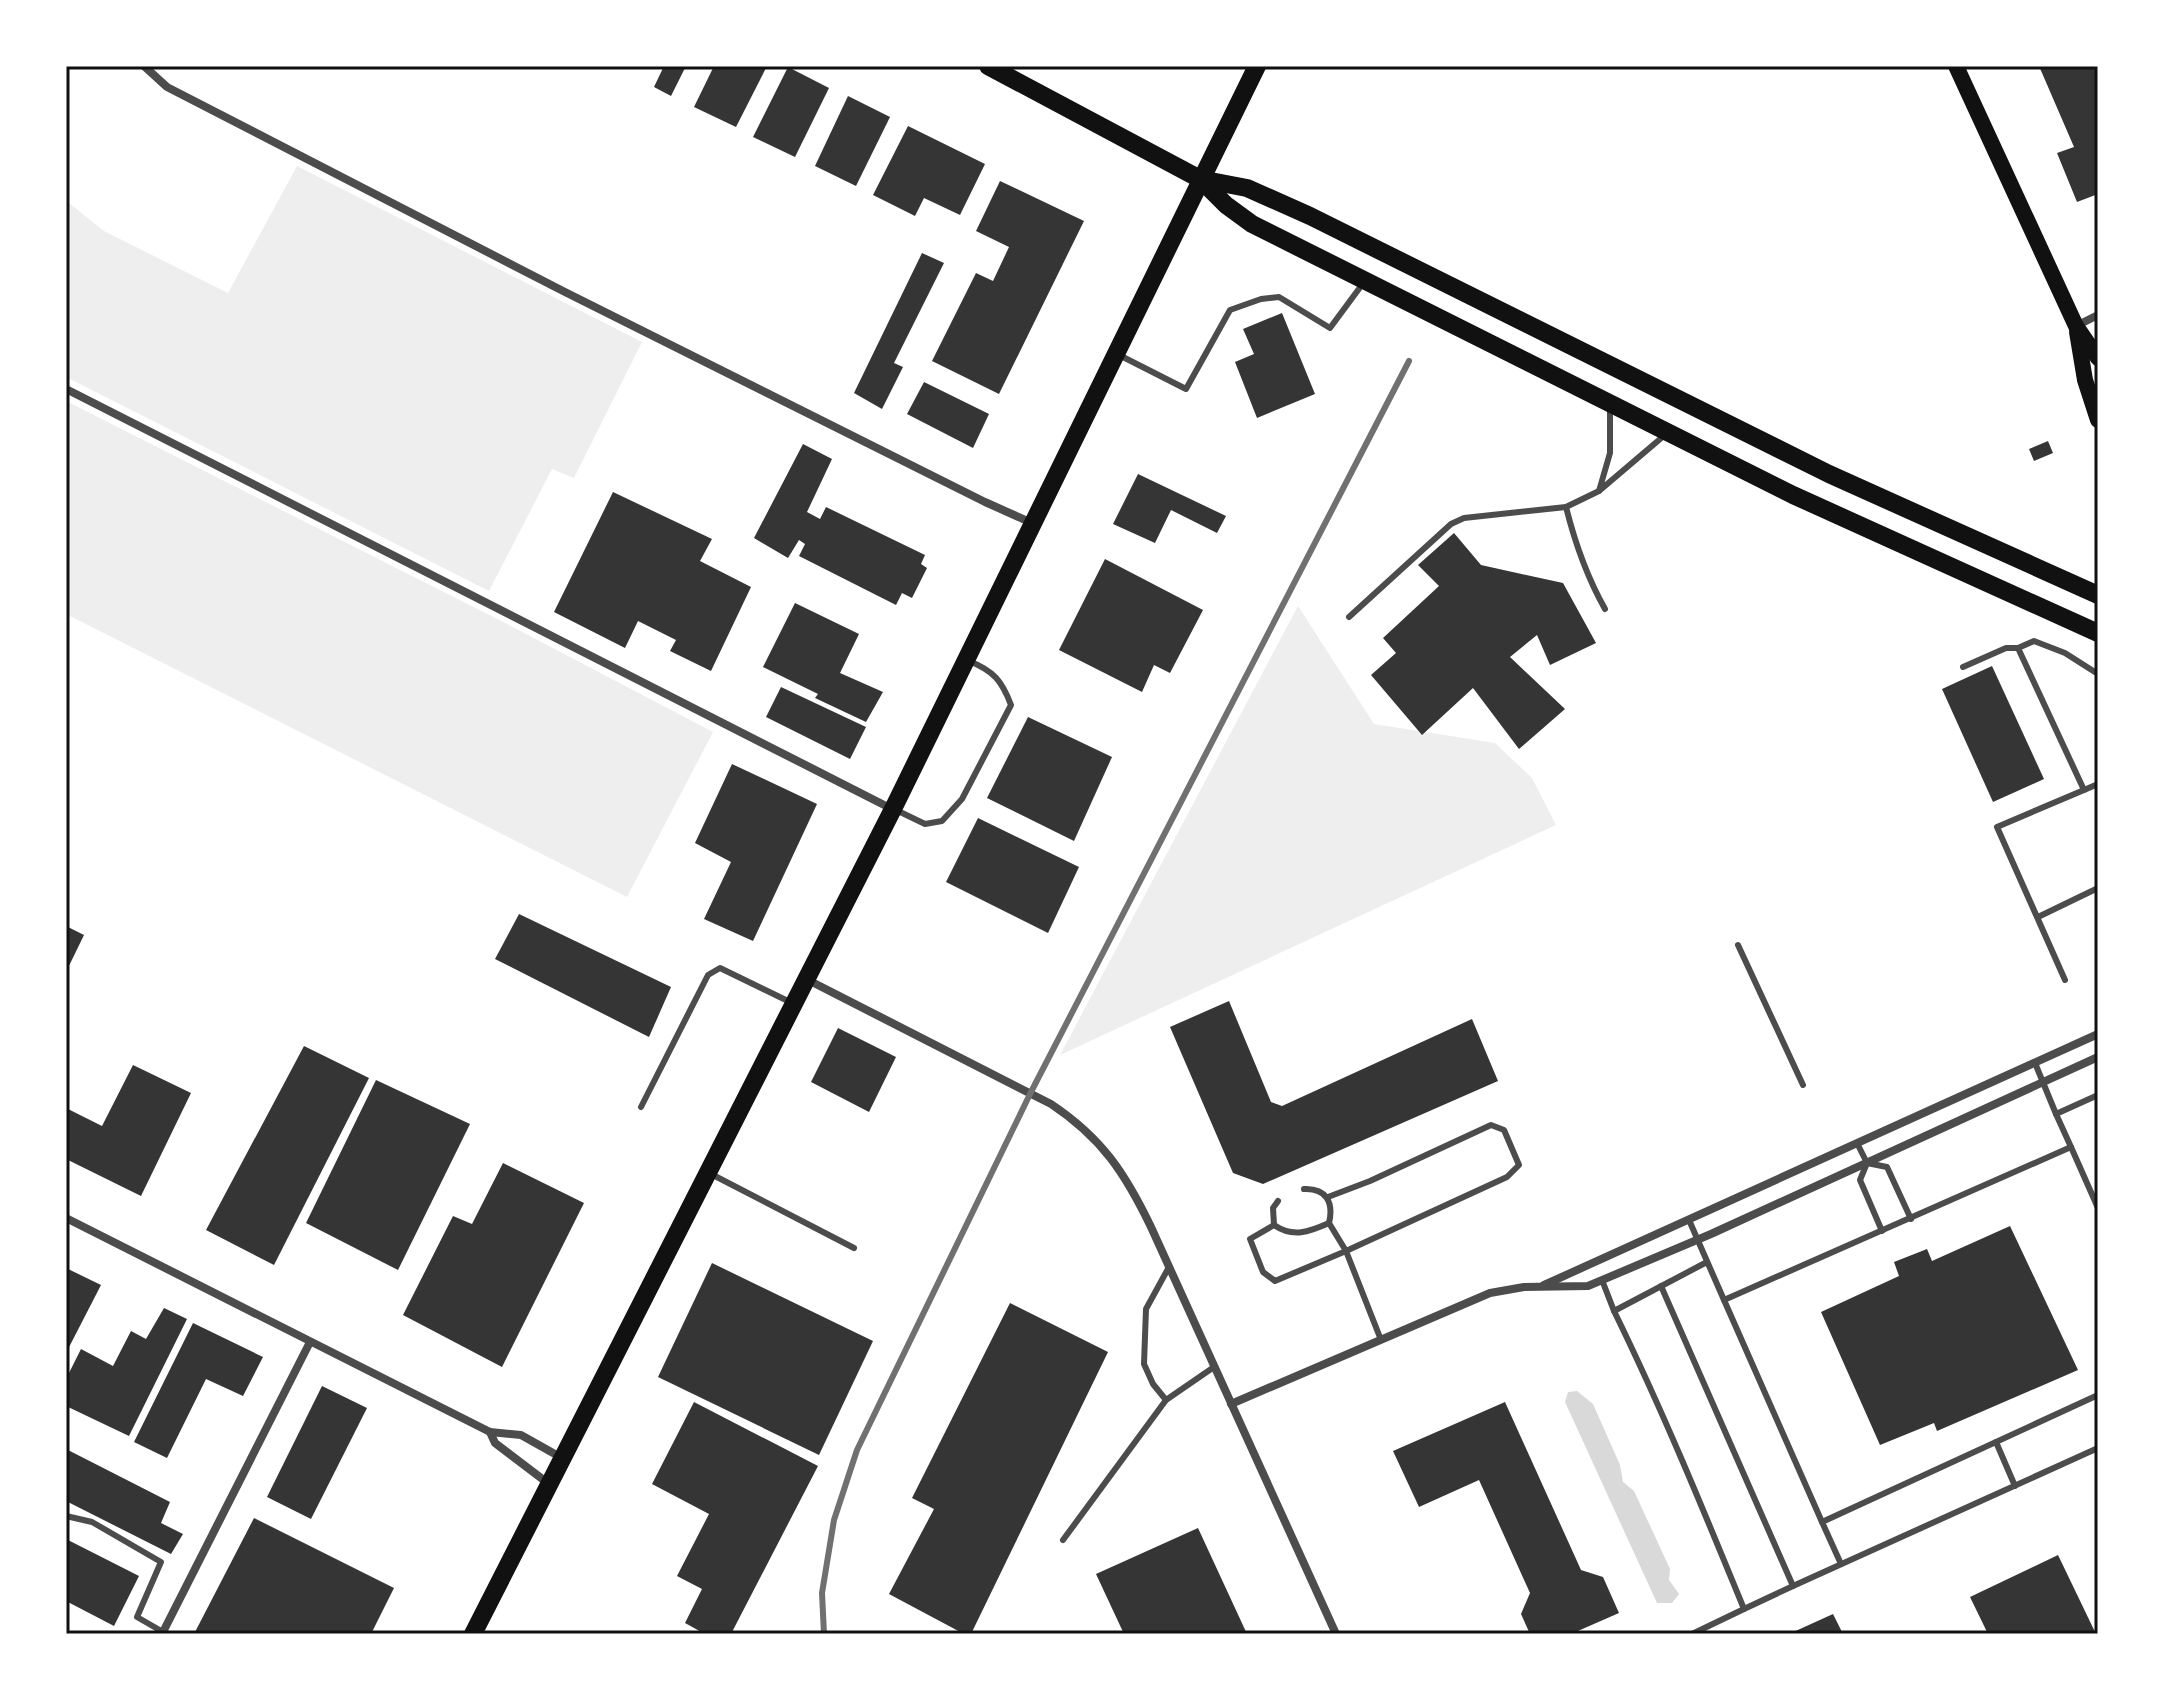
<svg xmlns="http://www.w3.org/2000/svg" width="2164" height="1700" viewBox="0 0 2164 1700" font-family="Cabin,sans-serif">
<rect width="100%" height="100%" fill="#fff"/>
<g fill="#eee">
<polygon points="297,166 642,342 574,478 552,469 489,591 66,377 66,210 69,203 104,231 228,293"/>
<polygon points="66,401 509,625 713,732 627,897 66,614"/>
<polygon points="1298,606 1374,724 1495,743 1532,778 1556,825 1060,1055"/>
</g>
<polygon fill="#d9d9d9" points="1577,1391 1593,1404 1620,1465 1623,1482 1634,1491 1670,1569 1669,1580 1679,1594 1672,1603 1657,1603 1565,1402 1568,1392"/>
<g fill="#353535">
<polygon points="664,66 686,66 671,96 654,87"/>
<polygon points="714,66 767,66 736,127 694,107"/>
<polygon points="2039,66 2098,66 2098,194 2077,202 2057,153 2074,147"/>
<polygon points="788,67 829,88 795,157 753,137"/>
<polygon points="848,96 890,117 856,186 815,166"/>
<polygon points="908,126 985,164 960,215 924,198 915,216 873,195"/>
<polygon points="1000,181 1084,221 999,394 932,361 976,273 993,281 1009,247 976,231"/>
<polygon points="922,253 944,263 894,363 903,367 882,409 854,393"/>
<polygon points="1282,313 1315,394 1257,418 1235,362 1254,354 1243,329"/>
<polygon points="924,382 989,414 973,448 907,414"/>
<polygon points="2048,441 2053,453 2034,461 2029,449"/>
<polygon points="803,444 832,459 807,512 820,519 826,507 925,555 921,564 927,568 912,598 902,593 896,605 799,556 805,544 799,540 788,558 754,538"/>
<polygon points="1138,474 1226,516 1217,533 1171,510 1155,543 1113,524"/>
<polygon points="613,492 712,539 700,561 751,587 711,671 670,651 676,640 638,621 625,648 554,612"/>
<polygon points="1454,533 1481,565 1563,583 1596,643 1550,665 1537,635 1510,657 1565,709 1519,749 1473,688 1422,735 1371,675 1396,653 1383,638 1439,586 1418,565"/>
<polygon points="1105,559 1203,610 1170,673 1154,665 1142,692 1059,650"/>
<polygon points="795,603 859,634 840,673 883,692 866,722 815,698 818,694 763,667"/>
<polygon points="1992,666 2044,779 1993,802 1942,689"/>
<polygon points="781,687 866,727 850,759 766,717"/>
<polygon points="1028,717 1112,757 1074,841 987,798"/>
<polygon points="732,764 817,804 753,941 704,919 731,862 695,843"/>
<polygon points="978,818 1079,867 1048,933 946,882"/>
<polygon points="519,914 671,987 649,1037 495,959"/>
<polygon points="66,926 84,935 66,972"/>
<polygon points="1229,1001 1271,1102 1282,1106 1472,1019 1498,1081 1263,1184 1233,1173 1170,1027"/>
<polygon points="838,1028 896,1057 869,1112 811,1082"/>
<polygon points="304,1046 369,1078 274,1265 206,1230"/>
<polygon points="133,1065 191,1093 141,1196 66,1159 66,1108 102,1126"/>
<polygon points="376,1080 470,1124 398,1270 306,1223"/>
<polygon points="503,1163 584,1203 502,1367 403,1315 453,1216 472,1224"/>
<polygon points="2010,1226 2078,1370 1937,1431 1934,1423 1880,1445 1821,1312 1899,1276 1894,1262 1927,1249 1932,1261"/>
<polygon points="712,1263 873,1341 819,1455 658,1377"/>
<polygon points="66,1268 101,1285 66,1353"/>
<polygon points="1010,1303 1108,1352 971,1634 964,1634 889,1594 934,1509 912,1498"/>
<polygon points="164,1308 187,1319 129,1436 66,1406 66,1379 81,1349 113,1366 131,1331 146,1339"/>
<polygon points="193,1323 263,1357 243,1396 206,1379 167,1458 134,1442"/>
<polygon points="322,1386 367,1408 311,1519 267,1497"/>
<polygon points="694,1402 818,1466 731,1634 705,1634 685,1623 702,1589 677,1576 709,1514 652,1484"/>
<polygon points="1505,1402 1581,1570 1603,1577 1619,1613 1571,1634 1530,1634 1521,1614 1530,1593 1479,1480 1419,1507 1393,1451"/>
<polygon points="66,1449 170,1502 161,1523 183,1534 171,1554 66,1501"/>
<polygon points="254,1518 394,1588 371,1634 194,1634"/>
<polygon points="1198,1528 1247,1634 1124,1634 1096,1574"/>
<polygon points="66,1539 139,1576 114,1626 66,1601"/>
<polygon points="2058,1555 2096,1634 1988,1634 1970,1597"/>
<polygon points="1833,1614 1843,1634 1789,1634"/>
</g>
<g fill="none" stroke-linecap="round" stroke-linejoin="round">
<g stroke="#4c4c4c" stroke-width="6">
<polyline points="1119,355 1186,389 1230,310 1261,299 1279,297 1330,328 1364,282"/>
<polyline points="1610,407 1610,453 1599,491 1666,434"/>
<path d="M 1566,507 C 1575,543 1587,577 1605,609"/>
<polyline points="1349,617 1451,524 1464,518 1566,507 1599,491"/>
<polyline points="1963,667 2006,648 2018,648"/>
<polyline points="2098,674 2065,653 2034,641 2018,648 2084,790 2098,784"/>
<path d="M 896,810 L 925,824 L 942,821 L 962,799 L 1011,705 C 1002,681 994,671 969,661"/>
<polyline points="2038,917 2098,888"/>
<polyline points="1738,945 1803,1085"/>
<polyline points="2065,980 1997,827 2084,790"/>
<polyline points="2035,1063 2056,1114 2098,1095"/>
<polyline points="641,1107 708,975 720,968 790,1002"/>
<polyline points="1857,1143 1867,1163 1860,1180 1882,1231"/>
<polyline points="2071,1147 2098,1208"/>
<polyline points="1867,1163 1887,1167 1911,1219"/>
<polyline points="711,1174 854,1248"/>
<polyline points="1328,1197 1370,1181 1491,1125 1504,1130 1519,1165 1507,1177 1346,1251 1381,1340"/>
<polyline points="1689,1220 1724,1300 2071,1147 2056,1114"/>
<path d="M 1274,1225 L 1250,1239 L 1263,1272 L 1275,1281 L 1346,1251 L 1329,1223 C 1334,1202 1326,1188 1304,1189"/>
<path d="M 1274,1225 C 1293,1238 1309,1232 1329,1223"/>
<polyline points="1274,1225 1273,1208 1278,1201"/>
<polyline points="1169,1267 1146,1309 1144,1364 1153,1384 1166,1400 1214,1367"/>
<polyline points="1602,1280 1614,1311 1707,1262"/>
<polyline points="1661,1286 1793,1586 1744,1609"/>
<polyline points="1724,1300 1822,1522"/>
<path d="M 1614,1311 C 1662,1409 1703,1509 1744,1609 L 1692,1634"/>
<polyline points="1996,1442 2015,1486"/>
<polyline points="66,1516 92,1522 161,1562 137,1617 163,1632"/>
<polyline points="1063,1540 1166,1400"/>
<polyline points="1841,1564 1822,1522 2098,1395"/>
<polyline points="1793,1586 2098,1448"/>
</g>
<g stroke="#4c4c4c" stroke-width="8">
<polyline points="144,66 167,87 563,291 985,502 1032,523"/>
<polyline points="2076,326 2098,315"/>
<polyline points="66,389 892,809"/>
<path d="M 808,980 L 1051,1104 C 1102,1138 1125,1173 1151,1227 L 1336,1634"/>
<polyline points="66,1218 490,1432 521,1435 562,1458"/>
<polyline points="1544,1285 2098,1034"/>
<polyline points="1231,1404 1490,1293 1524,1287 1588,1286 1711,1234 2098,1057"/>
<polyline points="490,1432 495,1443 549,1484"/>
<polyline points="162,1634 310,1342"/>
</g>
<g stroke="#111" stroke-width="16">
<polyline points="1956,66 2076,326 2098,358"/>
<polyline points="2077,332 2085,380 2098,420"/>
</g>
<g stroke="#111" stroke-width="18">
<polyline points="988,66 1200,179 1226,205 1252,224 1793,495 2098,633"/>
<polyline points="1200,179 1247,188 1310,216 1829,474 2098,595"/>
<polyline points="473,1634 893,809 1257,66"/>
</g>
<polyline stroke="#707070" stroke-width="6" points="824,1634 822,1593 834,1520 857,1450 1031,1092 1409,361"/>
</g>
<rect width="2164" height="1700" fill="none" stroke="#ffffff" stroke-width="136"/>
<rect x="68" y="68" width="2028" height="1564" fill="none" stroke="#111" stroke-width="3"/>
</svg>
